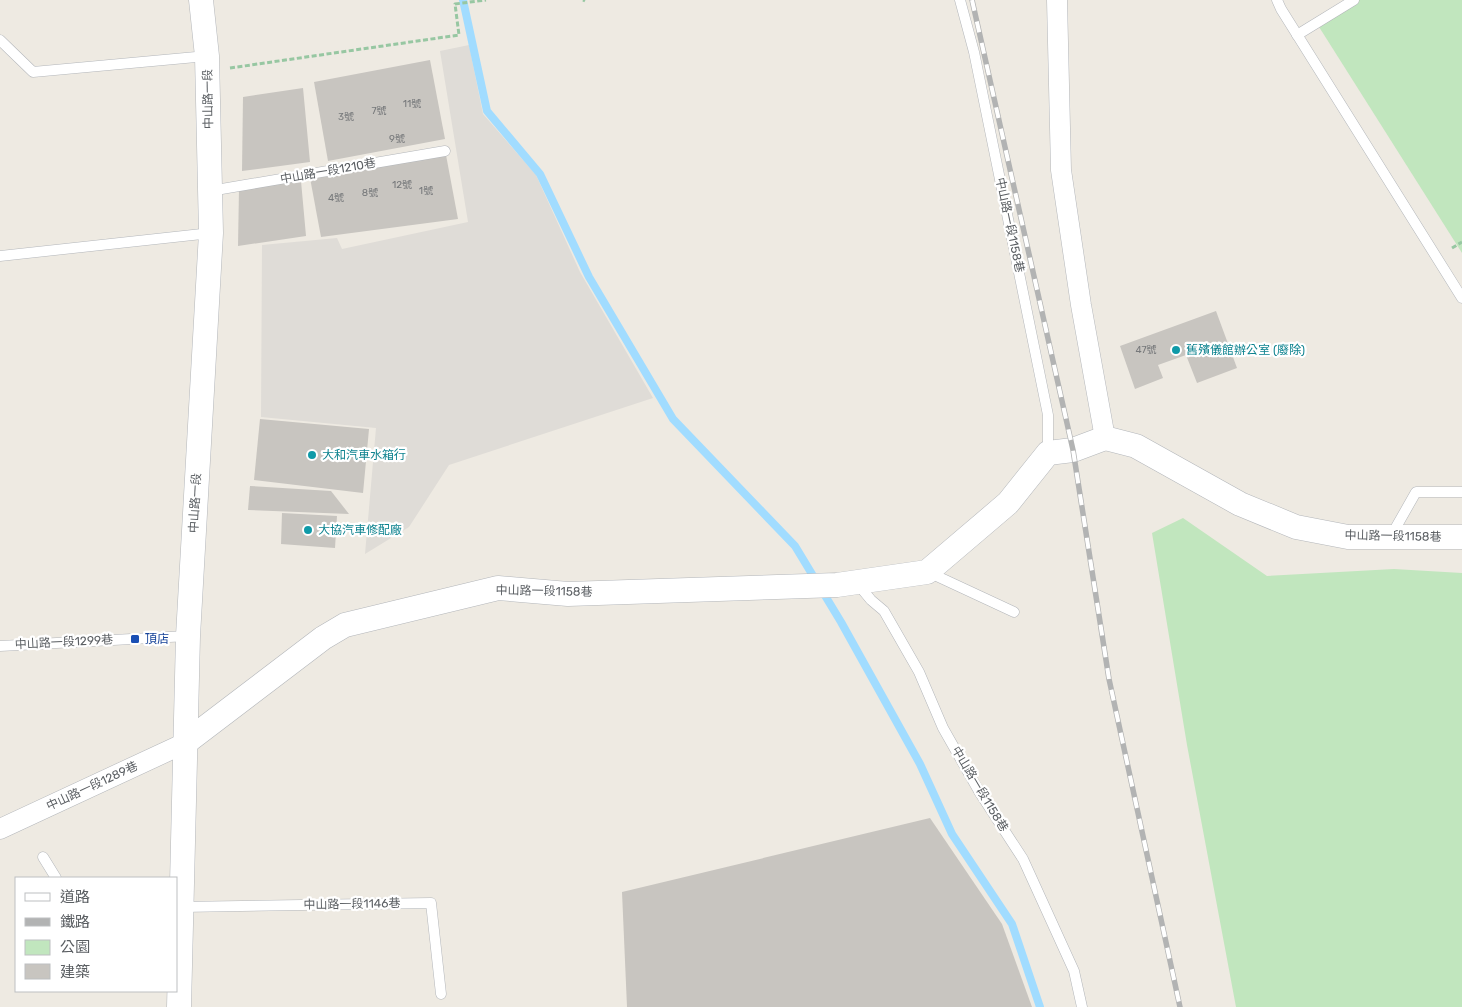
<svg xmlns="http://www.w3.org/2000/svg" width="1462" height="1007" viewBox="0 0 1462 1007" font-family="Rubik,'Noto Sans TC',sans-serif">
<rect width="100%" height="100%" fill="#eeeae2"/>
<polygon fill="#dfdcd7" points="469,45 483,114 536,175 580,272 653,398 449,465 409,527 365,554 376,428 261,417 262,245 337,238 342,249 468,222 440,51"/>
<g fill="#c1e6be">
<polygon points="1345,0 1462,0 1462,253 1314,19"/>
<polygon points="1183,518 1267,576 1394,569 1462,573 1462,1007 1236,1007 1187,745 1152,533"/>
</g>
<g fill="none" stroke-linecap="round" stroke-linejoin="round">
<polyline stroke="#a1dcff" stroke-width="8" points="463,0 487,111 540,174 589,277 673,419 795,546 841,622 920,764 952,834 1012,924 1040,1007"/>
</g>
<g fill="#c8c5c0">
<polygon points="430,60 445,139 328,161 314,82"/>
<polygon points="303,88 310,162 242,171 243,97"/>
<polygon points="446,155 458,219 321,237 310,178"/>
<polygon points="301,181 306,236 238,246 239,189"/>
<polygon points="1216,311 1237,368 1197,383 1186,355 1158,365 1163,378 1135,389 1120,346"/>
<polygon points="260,419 369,429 363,493 254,480"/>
<polygon points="250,486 331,491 349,514 248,510"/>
<polygon points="282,513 337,516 335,548 281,544"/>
<polygon points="930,818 1002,924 1032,1007 627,1007 622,892"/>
</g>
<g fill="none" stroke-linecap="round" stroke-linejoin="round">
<g stroke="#b3b6ba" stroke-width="11">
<g id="service">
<polyline points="960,0 974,52 1048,415 1048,453"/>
<polyline points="1277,0 1281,9 1462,298"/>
<polyline points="1297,35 1354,0"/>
<polyline points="0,40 33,72 207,56"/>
<polyline points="210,191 445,151"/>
<polyline points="0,256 211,233"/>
<polyline points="1391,536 1416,492 1462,492"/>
<polyline points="928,572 1014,612"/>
<polyline points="857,583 871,600 884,611 919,672 943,728 980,793 1023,859 1074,971 1082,1007"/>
<polyline points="0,646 188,636"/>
<polyline points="43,857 56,878"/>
<polyline points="181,907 431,903 441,994"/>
</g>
</g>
<g stroke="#b3b6ba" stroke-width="21">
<g id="minor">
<polyline points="1057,0 1061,170 1081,305 1105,438"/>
<polyline points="0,829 185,743"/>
</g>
</g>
<g stroke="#b3b6ba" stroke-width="25">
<g id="tertiary">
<polyline points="185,743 323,638 345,625 498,588 568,594 837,585 927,572 1008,503 1048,453 1073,450 1105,438 1136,446 1240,504 1296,527 1348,537 1462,537"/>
<polyline points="179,1007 188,636 211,233 207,56 201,0"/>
</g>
</g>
<g stroke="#97c7a2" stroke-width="3" stroke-dasharray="5 2.5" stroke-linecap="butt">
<polyline points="583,0 585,1"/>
<polyline points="230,68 459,35 455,4 486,0"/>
<polyline points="1452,248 1462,242"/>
</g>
<use href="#service" stroke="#fff" stroke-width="10"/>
<use href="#minor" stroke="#fff" stroke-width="20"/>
<use href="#tertiary" stroke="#fff" stroke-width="24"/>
<g stroke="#b2b3b3" stroke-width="5.5">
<polyline id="rail" points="972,0 1073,450 1109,679 1180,1007"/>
</g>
<use href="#rail" stroke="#fff" stroke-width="4" stroke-dasharray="11" stroke-linecap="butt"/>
</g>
<g fill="#0f9aa8" stroke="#fff" stroke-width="2">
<circle cx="1176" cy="350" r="5"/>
<circle cx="312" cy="455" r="5"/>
<circle cx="308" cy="530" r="5"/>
</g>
<rect fill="#1a4fb4" stroke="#fff" stroke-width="2" x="130" y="634" width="10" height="10" rx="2.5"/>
<g text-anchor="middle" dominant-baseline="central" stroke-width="4.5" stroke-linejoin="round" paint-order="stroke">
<g font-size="10" fill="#76787a">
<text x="412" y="104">11號</text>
<text x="379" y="111">7號</text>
<text x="346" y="117">3號</text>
<text x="397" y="139">9號</text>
<text x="402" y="185">12號</text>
<text x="426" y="191">1號</text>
<text x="370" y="193">8號</text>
<text x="336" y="198">4號</text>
<text x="1146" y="350">47號</text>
</g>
<g font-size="12" fill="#5b5f63" stroke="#fff">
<text transform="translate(208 99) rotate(-91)">中山路一段</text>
<text transform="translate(328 171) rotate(-10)">中山路一段1210巷</text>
<text transform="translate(1010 225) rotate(78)">中山路一段1158巷</text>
<text transform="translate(195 503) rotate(-87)">中山路一段</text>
<text transform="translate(1393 536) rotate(1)">中山路一段1158巷</text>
<text transform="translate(544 591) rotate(1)">中山路一段1158巷</text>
<text transform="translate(64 642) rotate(-3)">中山路一段1299巷</text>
<text transform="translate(92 786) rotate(-25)">中山路一段1289巷</text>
<text transform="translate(980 789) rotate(59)">中山路一段1158巷</text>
<text transform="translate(352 904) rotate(-1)">中山路一段1146巷</text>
</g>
<g font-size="12" fill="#0d838f" stroke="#fff" text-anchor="start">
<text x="1186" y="350">舊殯儀館辦公室 (廢除)</text>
<text x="322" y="455">大和汽車水箱行</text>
<text x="318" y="530">大協汽車修配廠</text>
</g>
<g font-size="12" fill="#164399" stroke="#fff" text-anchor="start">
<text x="145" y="639">頂店</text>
</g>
</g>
<rect x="15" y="877" width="162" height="115" fill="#ffffff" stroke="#bdbfc1"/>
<rect x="25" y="893" width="25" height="8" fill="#ffffff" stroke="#bdbfc1"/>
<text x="60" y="902" font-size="15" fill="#5b5f63">道路</text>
<rect x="25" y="918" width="25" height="8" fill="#b2b3b3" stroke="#bdbfc1"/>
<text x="60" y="927" font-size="15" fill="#5b5f63">鐵路</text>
<rect x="25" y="940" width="25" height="15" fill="#c1e6be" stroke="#bdbfc1"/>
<text x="60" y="952" font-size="15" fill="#5b5f63">公園</text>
<rect x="25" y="964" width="25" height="15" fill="#c8c5c0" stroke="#bdbfc1"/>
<text x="60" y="977" font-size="15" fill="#5b5f63">建築</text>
</svg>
